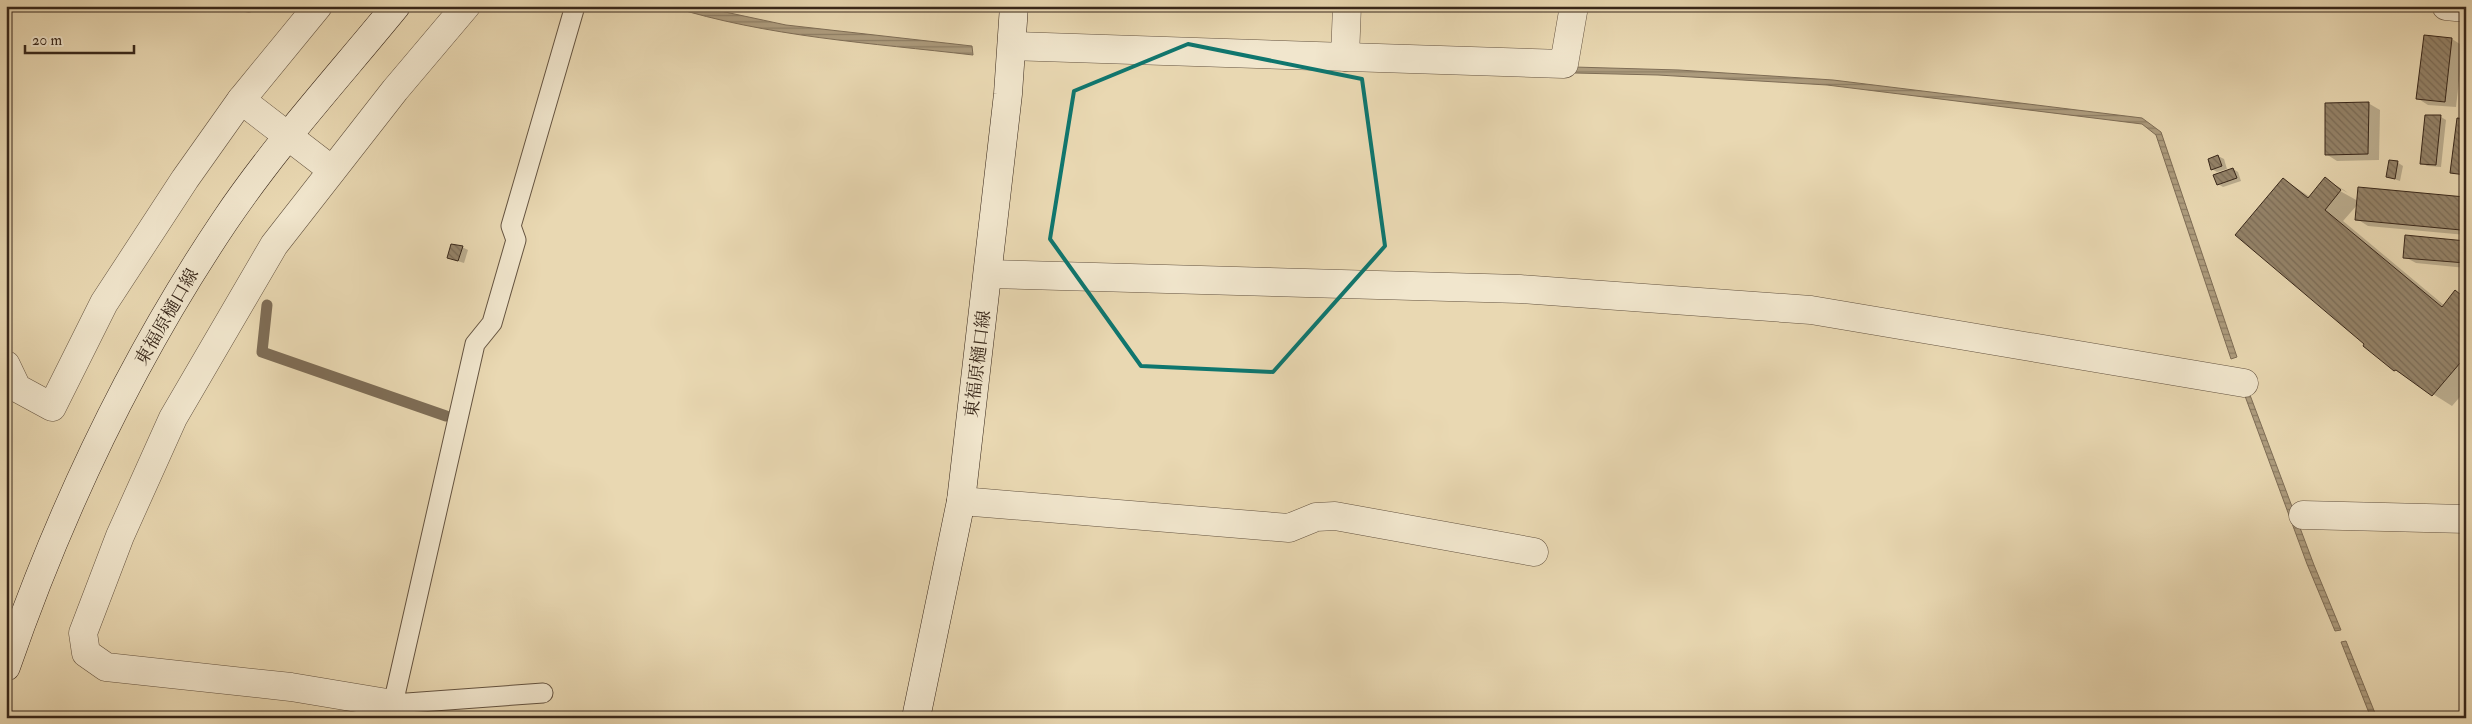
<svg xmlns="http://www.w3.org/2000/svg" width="2472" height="724" viewBox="0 0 2472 724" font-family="'IM FELL Double Pica','Noto Serif JP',serif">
<defs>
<pattern id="water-rules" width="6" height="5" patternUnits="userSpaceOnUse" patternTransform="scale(1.25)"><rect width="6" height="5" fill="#ad9c7e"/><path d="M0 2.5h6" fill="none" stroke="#8e7f66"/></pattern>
<pattern id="building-back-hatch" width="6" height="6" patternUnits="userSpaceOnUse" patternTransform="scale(1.25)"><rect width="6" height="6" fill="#948369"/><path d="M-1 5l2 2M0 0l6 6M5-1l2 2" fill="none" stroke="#7a6b56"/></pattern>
</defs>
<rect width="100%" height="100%" fill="#e9d8b2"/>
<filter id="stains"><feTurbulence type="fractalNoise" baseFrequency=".004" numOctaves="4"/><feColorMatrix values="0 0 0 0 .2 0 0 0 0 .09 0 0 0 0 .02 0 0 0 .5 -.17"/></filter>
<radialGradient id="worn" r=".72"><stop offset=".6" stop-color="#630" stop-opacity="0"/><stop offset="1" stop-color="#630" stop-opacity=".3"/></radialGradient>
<g fill="url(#water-rules)" stroke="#7e6d56">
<path d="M 669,6 L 697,6 L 786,25 L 972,46 L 973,55 C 871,43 768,37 669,6 Z"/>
<polygon points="1574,67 1679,70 1833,80 2142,118 2161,132 2237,357 2231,359 2156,135 2142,124 1827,85 1658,75 1575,73"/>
<polygon points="2250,395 2314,565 2341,630 2335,631 2307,564 2245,396"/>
<polygon points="2346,641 2377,718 2371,718 2341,642"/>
</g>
<g fill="#0003">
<polygon points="2425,37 2452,39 2463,46 2456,107 2428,105 2417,98"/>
<polygon points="2368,103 2380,110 2379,160 2337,161 2326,154"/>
<polygon points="2441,117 2446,120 2441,167 2427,166 2422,163"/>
<polygon points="2218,156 2224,159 2227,169 2217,172 2212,169"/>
<polygon points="2397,162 2403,166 2400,181 2388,177"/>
<polygon points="2233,169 2238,172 2241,181 2223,187 2218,184"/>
<polygon points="2283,179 2310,197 2325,179 2344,190 2348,193 2341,189 2340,191 2358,201 2466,199 2466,235 2368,226 2357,219 2358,204 2343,221 2445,306 2456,292 2466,297 2466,390 2452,406 2395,370 2365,344"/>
<polygon points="2466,242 2466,268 2416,263 2405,257"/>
<polygon points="462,247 468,250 464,263 448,258"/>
</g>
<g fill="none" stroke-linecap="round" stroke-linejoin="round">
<g stroke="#7e6d56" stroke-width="11">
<polyline points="243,6 249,7"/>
<polyline points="267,305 262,352 446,416"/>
</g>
</g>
<g fill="url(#building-back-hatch)" stroke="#38271a">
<polygon points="2424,35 2452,38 2445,102 2416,99"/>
<polygon points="2369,102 2368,154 2325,155 2325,103"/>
<polygon points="2425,115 2441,115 2436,165 2420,164"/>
<polygon points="2457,118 2466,119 2466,175 2450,173"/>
<polygon points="2218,155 2222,166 2211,170 2208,159"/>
<polygon points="2389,160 2398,161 2395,179 2386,177"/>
<polygon points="2233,168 2237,178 2217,185 2213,175"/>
<polygon points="2325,177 2341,190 2325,210 2442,307 2455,290 2466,299 2466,356 2432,396 2396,370 2394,371 2363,346 2364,344 2235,235 2283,178 2308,198"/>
<polygon points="2358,187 2465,197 2461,230 2355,220"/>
<polygon points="2405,235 2466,241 2466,263 2403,258"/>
<polygon points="451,244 463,246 458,261 447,258"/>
</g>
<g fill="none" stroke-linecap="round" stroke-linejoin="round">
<g stroke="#645340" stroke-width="21">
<polyline id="lane" points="543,693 393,704 475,344 492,323 516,240 511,226 575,6"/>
</g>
<g stroke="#645340" stroke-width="29">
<g id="street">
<polyline points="2446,6 2466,8"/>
<polyline points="1012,46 1564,64 1574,6"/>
<polyline points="1345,57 1347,6"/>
<polyline points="241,100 332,170"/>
<polyline points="988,274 1520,289 1811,310 2244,383"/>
<polyline points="6,365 17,388 52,407 104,303 185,179 241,100 318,6"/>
<polyline points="961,501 1289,528 1316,517 1335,516 1534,552"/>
<polyline points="2303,515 2466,519"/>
<polyline points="393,704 291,687 106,667 86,653 83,633 120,536 173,418 274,245 395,90 466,6"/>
</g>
</g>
<g stroke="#38271a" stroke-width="29">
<g id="secondary">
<path d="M 6,667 C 60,511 132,359 224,222 C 275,146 338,77 396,6"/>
<polyline points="916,718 961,501 1008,94 1014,6"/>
</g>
</g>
<use href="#lane" stroke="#f1e6cd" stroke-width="19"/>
<use href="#street" stroke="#f1e6cd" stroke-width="28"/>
<use href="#secondary" stroke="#f1e6cd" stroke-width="28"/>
</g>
<path fill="none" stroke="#0f766e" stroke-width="4" stroke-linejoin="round" d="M 1188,44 L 1362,79 L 1385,246 L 1273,372 L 1141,366 L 1050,239 L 1074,91 Z"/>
<g text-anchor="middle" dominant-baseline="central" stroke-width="4" stroke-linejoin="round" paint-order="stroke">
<g font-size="18" fill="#38271a" stroke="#f1e6cd">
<text transform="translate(167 317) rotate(-60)">東福原樋口線</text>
<text transform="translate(978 364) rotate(-83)">東福原樋口線</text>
</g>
</g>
<rect width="2472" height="724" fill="none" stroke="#e9d8b2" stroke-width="25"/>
<rect x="8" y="8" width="2457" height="709" fill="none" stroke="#38271a" stroke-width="2.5"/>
<rect x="12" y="12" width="2447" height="699" fill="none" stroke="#38271a"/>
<path d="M25 45v8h109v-8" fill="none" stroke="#38271a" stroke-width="2.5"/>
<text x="32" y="45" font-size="15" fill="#38271a" stroke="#f1e6cd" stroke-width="4" paint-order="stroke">20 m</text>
<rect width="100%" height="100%" filter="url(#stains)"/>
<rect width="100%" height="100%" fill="url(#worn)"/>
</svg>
